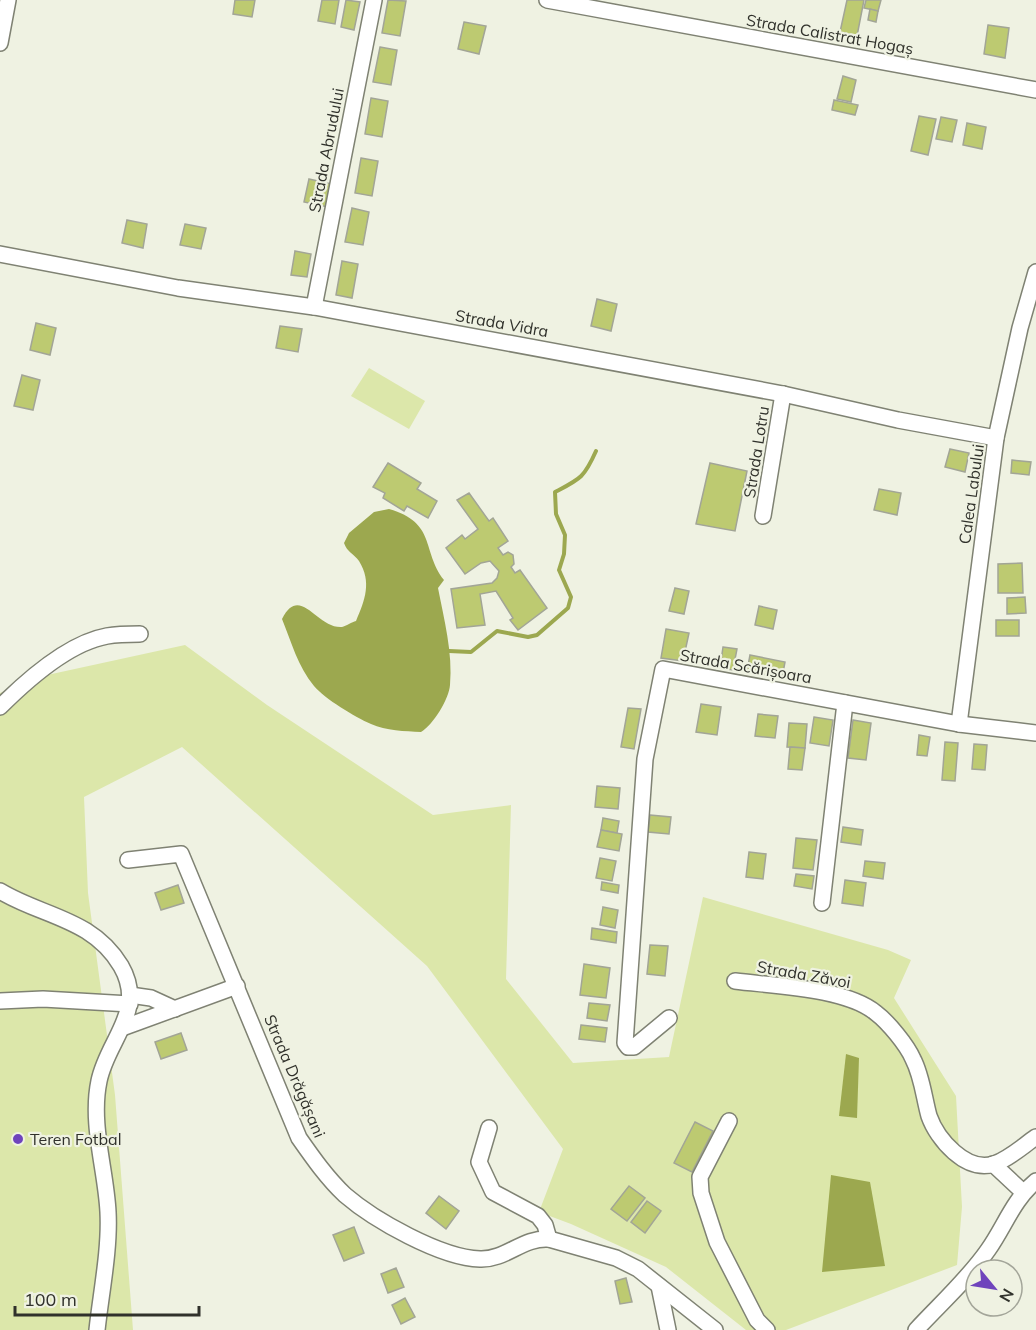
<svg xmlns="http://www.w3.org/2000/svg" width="1036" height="1330" viewBox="0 0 1036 1330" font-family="Mulish,sans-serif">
<rect width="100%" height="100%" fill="#eff2e2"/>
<g fill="#dce7aa">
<polygon points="369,368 425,401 409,429 351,396"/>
<polygon points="185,645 267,705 433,815 511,805 506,979 573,1063 669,1057 703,897 888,950 911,960 894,998 956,1096 962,1207 957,1265 786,1330 746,1330 666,1267 571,1224 539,1212 563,1149 427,966 182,747 84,797 88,893 115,1095 133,1330 0,1330 0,693 38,677"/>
</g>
<g fill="#9ca84f">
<path d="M 389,509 C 437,523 421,550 444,580 L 438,588 C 444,619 453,653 450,685 C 449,699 433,725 421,732 C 405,731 386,731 371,724 C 355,717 325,699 314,686 C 298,667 291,641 282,619 C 300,583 317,629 342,627 C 346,626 352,622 356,621 C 365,600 372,582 359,561 C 354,554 347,552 344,543 L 349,533 L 374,512 Z"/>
<polygon points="846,1054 859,1058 857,1118 839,1116"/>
<polygon points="831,1175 870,1182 885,1266 822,1272"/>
</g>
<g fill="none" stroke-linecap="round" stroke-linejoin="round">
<path stroke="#9ca84f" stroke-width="4" d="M 449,651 L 471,652 L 497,631 L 528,637 L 537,635 L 568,608 L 571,597 L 559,570 L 564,554 L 565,535 L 556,514 L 555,492 C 580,479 584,478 596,451"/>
</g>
<g fill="#bdca71" stroke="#a2a596" stroke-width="1.5">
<polygon points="235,0 255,0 252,17 233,14"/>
<polygon points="322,0 339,0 335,24 318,21"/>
<polygon points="346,0 360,2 354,30 341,27"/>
<polygon points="388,0 406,1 400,36 382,33"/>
<polygon points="847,0 864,0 857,36 840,32"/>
<polygon points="866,0 881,0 878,11 864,8"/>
<polygon points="870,9 878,11 876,22 868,20"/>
<polygon points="464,22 486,26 479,54 458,49"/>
<polygon points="988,25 1009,28 1005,58 984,54"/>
<polygon points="380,47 397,50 391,85 373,82"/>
<polygon points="843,76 856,80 851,102 837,99"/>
<polygon points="371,98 388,101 382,137 365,134"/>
<polygon points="834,100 858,105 855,115 832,110"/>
<polygon points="919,116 936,119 928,155 911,151"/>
<polygon points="941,117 957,120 952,142 936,139"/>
<polygon points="967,123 986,127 982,149 963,145"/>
<polygon points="361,158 378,161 372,196 355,193"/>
<polygon points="309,179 332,184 328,207 304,202"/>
<polygon points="352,208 369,212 363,245 345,242"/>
<polygon points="127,220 147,224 143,248 122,243"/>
<polygon points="185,224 206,228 201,249 180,245"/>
<polygon points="295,251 311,254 307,277 291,275"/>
<polygon points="342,261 358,264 352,298 336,295"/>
<polygon points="597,299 617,304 611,331 591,326"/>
<polygon points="36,323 56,328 50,355 30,350"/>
<polygon points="280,326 302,329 298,352 276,348"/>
<polygon points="22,375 40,380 33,410 14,406"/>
<polygon points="950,449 969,453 965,472 945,467"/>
<polygon points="1012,460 1031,462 1029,475 1011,473"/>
<polygon points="388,463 421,483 417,489 437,501 428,518 407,506 404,511 383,498 385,493 373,487"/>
<polygon points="710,463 747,471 735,531 696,524"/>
<polygon points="879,489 901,493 897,515 874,510"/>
<polygon points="469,493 489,521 493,518 508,541 498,548 503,555 508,552 513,555 514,564 511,567 515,573 520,570 547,608 518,630 510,620 513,618 496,591 480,594 485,625 457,628 451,589 492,583 497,578 499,571 490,561 481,563 465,574 446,548 462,535 465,539 478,529 457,500"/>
<polygon points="1022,563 1023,593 998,593 998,564"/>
<polygon points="675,588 689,591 684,614 669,611"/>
<polygon points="1025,597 1026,613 1007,614 1007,598"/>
<polygon points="759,606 777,610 773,629 755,625"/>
<rect x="996" y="620" width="23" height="16"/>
<polygon points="666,629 689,633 683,661 661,658"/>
<polygon points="723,647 737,649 733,670 720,668"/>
<polygon points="750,655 785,662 782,678 747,671"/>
<polygon points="701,704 721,707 717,735 696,732"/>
<polygon points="628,708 641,709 634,749 621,747"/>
<polygon points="758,714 778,716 775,738 755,736"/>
<polygon points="814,717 833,720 829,746 810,743"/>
<polygon points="853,720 871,723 866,760 848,758"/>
<polygon points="789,723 807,724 805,748 787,747"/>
<polygon points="919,735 930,737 927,756 917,755"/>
<polygon points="945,742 958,743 955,781 942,780"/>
<polygon points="974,744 987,745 985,770 972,769"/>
<polygon points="790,747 805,748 802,770 788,769"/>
<polygon points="597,786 620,788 618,809 595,807"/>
<polygon points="650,815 671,817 669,834 648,832"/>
<polygon points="603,818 619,821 617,833 601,830"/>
<polygon points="843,827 863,830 861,845 841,842"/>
<polygon points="601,830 622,834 619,851 597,847"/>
<polygon points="796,838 817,840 813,870 793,868"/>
<polygon points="749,852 766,854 763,879 746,877"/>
<polygon points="600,858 616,861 612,881 596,878"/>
<polygon points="865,861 885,863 883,879 863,876"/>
<polygon points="796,874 814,876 812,889 794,886"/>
<polygon points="845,880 866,883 863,906 842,903"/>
<polygon points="602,882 619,885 618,893 601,890"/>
<polygon points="178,885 184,903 161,910 155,893"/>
<polygon points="603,907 618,910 615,928 600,925"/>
<polygon points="592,928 617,932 616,943 591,939"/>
<polygon points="650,945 668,946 665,976 647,974"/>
<polygon points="584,964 610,968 606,998 580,995"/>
<polygon points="589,1003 610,1005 607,1021 587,1018"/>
<polygon points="581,1025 607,1028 605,1042 579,1039"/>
<polygon points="181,1033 187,1050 161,1059 155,1042"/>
<polygon points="695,1122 713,1131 692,1172 674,1163"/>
<polygon points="629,1186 645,1198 627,1221 611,1209"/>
<polygon points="439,1196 459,1211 446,1229 426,1213"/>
<polygon points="647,1201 661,1211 645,1233 631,1222"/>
<polygon points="354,1227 364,1253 344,1261 333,1235"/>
<polygon points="396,1268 404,1287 388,1293 381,1274"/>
<polygon points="626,1278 632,1302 620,1304 615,1281"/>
<polygon points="405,1298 415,1317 401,1324 392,1305"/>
</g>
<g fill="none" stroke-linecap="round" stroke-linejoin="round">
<g stroke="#7f8273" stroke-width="18">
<g id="minor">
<polyline points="547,0 1036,90"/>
<polyline points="0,43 8,0"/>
<polyline points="0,254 178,288 314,307 783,394 898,420 996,438"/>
<polyline points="314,307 374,0"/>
<polyline points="763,516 783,394"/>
<path d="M 0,707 C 27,680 68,643 107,636 C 118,634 129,634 140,634"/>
<polyline points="959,724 996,438 1020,328 1036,272"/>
<path d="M 128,860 L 181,854 L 299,1138 C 313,1158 327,1178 345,1195 C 374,1220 441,1258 480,1259 C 506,1260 523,1237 549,1239 L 616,1258 L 638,1269 L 715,1330"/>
<path d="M 0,891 C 43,917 92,918 121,966 C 147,1011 107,1040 99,1081 C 90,1124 106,1170 108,1212 C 110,1249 101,1293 97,1330"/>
<polyline points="822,903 845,703"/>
<path d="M 735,981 C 774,986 846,988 876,1013 C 888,1022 907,1045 913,1059 C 922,1076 924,1098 929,1116 C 937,1139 966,1173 994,1164 C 1009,1159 1023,1146 1036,1137"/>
<polyline points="130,995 151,998 175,1009"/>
<polyline points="0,1001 43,999 130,1004"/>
<polyline points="669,1018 634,1047 628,1047 625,1043 645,759 663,669 959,724 1036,733"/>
<polyline points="122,1028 237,986"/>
<polyline points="729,1121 700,1177 701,1193 717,1242 757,1320 767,1330"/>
<polyline points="489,1128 479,1162 493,1192 538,1216 545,1225 549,1239"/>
<polyline points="993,1164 1023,1192"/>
<polyline points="659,1286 668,1330"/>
<path d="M 916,1330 C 940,1304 968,1279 988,1250 C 1005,1226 1013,1200 1036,1181"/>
</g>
</g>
<use href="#minor" stroke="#fff" stroke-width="15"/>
</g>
<circle fill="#6f44bc" stroke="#eff2e2" stroke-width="2" cx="18" cy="1139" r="6"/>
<g text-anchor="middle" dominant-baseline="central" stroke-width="4.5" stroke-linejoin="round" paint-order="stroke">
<g font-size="16" fill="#30312b" stroke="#eff2e2">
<text transform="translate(830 34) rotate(10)">Strada Calistrat Hogaș</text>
<text transform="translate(326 150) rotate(-79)">Strada Abrudului</text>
<text transform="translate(502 323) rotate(10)">Strada Vidra</text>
<text transform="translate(756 452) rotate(-81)">Strada Lotru</text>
<text transform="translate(971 494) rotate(-82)">Calea Labului</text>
<text transform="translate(746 666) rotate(10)">Strada Scărișoara</text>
<text transform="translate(804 974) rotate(10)">Strada Zăvoi</text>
<text transform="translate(295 1076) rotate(67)">Strada Drăgășani</text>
</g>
<g font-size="16" fill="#30312b" stroke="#eff2e2" text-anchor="start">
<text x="30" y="1139">Teren Fotbal</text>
</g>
</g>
<g transform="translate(994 1288) rotate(120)"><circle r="28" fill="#eff2e2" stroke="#a3a599" stroke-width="1.5"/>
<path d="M0-4.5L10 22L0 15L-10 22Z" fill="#6f44bc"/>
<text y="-9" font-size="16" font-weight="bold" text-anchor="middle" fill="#30312b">N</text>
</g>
<path d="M15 1306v9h184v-9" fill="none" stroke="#30312b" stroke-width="3"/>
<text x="24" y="1306" font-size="18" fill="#30312b" stroke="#eff2e2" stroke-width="4.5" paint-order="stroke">100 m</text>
</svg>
